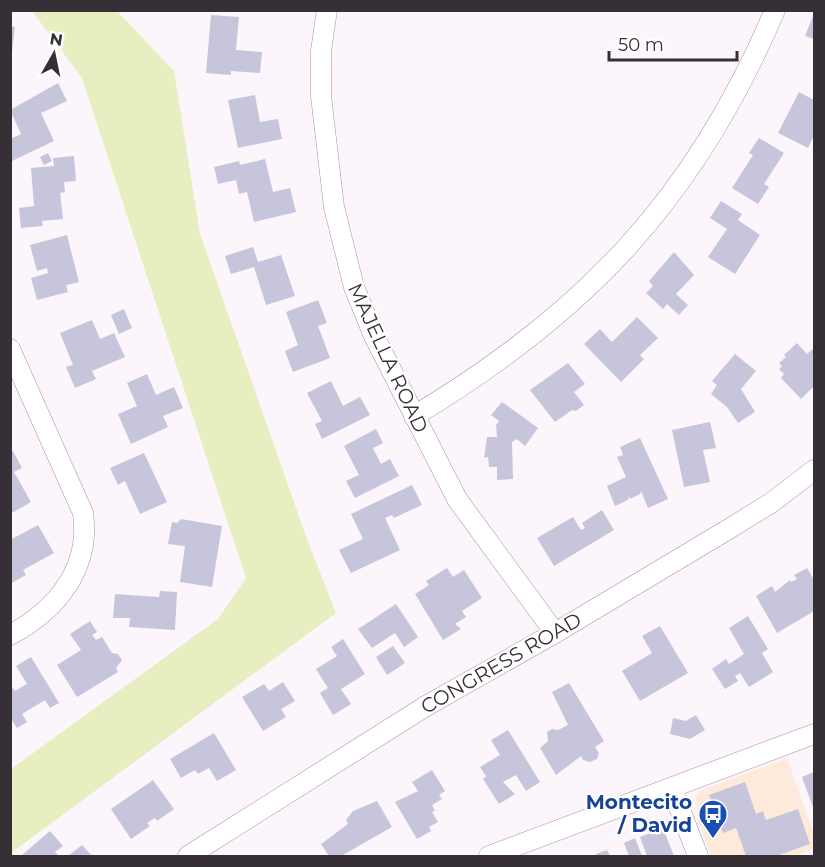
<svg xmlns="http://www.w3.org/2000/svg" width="825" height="867" viewBox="0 0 825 867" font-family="Montserrat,sans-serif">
<rect width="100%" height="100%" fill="#fdf5fc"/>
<polygon fill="#feeadb" points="787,758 814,835 814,849 796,856 711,856 698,821 696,796 702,790"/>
<polygon fill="#e7eec0" points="32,11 117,11 174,71 200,234 308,542 336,613 11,853 11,769 218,619 246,578 82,78"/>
<g fill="#c7c5db">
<polygon points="814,13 814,39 805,36"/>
<polygon points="211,15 239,17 236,50 262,52 260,73 231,71 231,75 206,73"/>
<polygon points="10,26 15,27 12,52 10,52"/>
<polygon points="58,83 67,101 41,113 54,141 10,162 10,139 21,134 10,110"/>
<polygon points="799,92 814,100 814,135 808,148 778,133"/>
<polygon points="255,95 260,122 278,119 282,139 238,148 228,100"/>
<polygon points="759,138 784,153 764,184 769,187 758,204 732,188 753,155 749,153"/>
<polygon points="48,153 52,161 44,165 40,157"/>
<polygon points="74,156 76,181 64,182 65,192 60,193 63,219 42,221 43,226 21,228 19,208 34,206 31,168 54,166 53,158"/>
<polygon points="265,159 273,192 290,188 296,212 254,222 247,192 239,194 236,180 218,184 214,167 239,161 240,165"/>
<polygon points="721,201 742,214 738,220 760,235 735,274 708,257 727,229 710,218"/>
<polygon points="67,235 79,282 66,285 68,292 37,300 31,278 48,273 47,268 37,271 30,245"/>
<polygon points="253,247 258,262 281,255 295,296 266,305 254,267 231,274 225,256"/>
<polygon points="674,252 694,275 676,294 688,305 679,315 667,304 663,309 646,293 653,286 649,281"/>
<polygon points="318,300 327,323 318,326 330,358 293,372 285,351 298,345 286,312"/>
<polygon points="124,309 132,328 119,334 111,315"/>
<polygon points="637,317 658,338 640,355 644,359 621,382 584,344 600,329 612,342"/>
<polygon points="92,320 100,339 114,333 125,357 92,371 96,379 75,388 66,367 73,365 60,333"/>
<polygon points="797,343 807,354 814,348 814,386 801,399 781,378 784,374 779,369 782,366 779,363 786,357 784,355"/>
<polygon points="735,354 756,371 741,389 755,412 738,423 727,407 711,394 717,385 712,381"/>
<polygon points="568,363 585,384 574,392 584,405 576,411 572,410 555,422 530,390"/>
<polygon points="147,374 156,395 174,387 183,408 163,416 168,427 131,444 118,414 137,406 127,383"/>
<polygon points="331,381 343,406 360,397 370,415 322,439 315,424 322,421 307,393"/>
<polygon points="502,402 538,428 525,446 517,439 512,442 513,479 497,480 497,467 489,467 488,457 484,458 487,437 497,437 496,425 499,421 491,415"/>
<polygon points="710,422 716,448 703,450 710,482 684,487 672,430"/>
<polygon points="376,429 383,443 373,448 381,464 390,459 399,476 355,498 346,481 359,475 344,446"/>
<polygon points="640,438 668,499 648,508 641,491 640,494 630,499 629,496 628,500 615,506 607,486 626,477 617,457 623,455 620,447"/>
<polygon points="13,451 22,468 14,472 31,502 10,514 10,452"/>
<polygon points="144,453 167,502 140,514 125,481 118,485 110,468"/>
<polygon points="412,485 422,505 394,518 392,515 385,518 400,550 351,573 339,550 363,539 351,514"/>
<polygon points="602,510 614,530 554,566 537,538 573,517 581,530 585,528 582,523"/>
<polygon points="181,519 222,526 212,587 180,582 185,546 168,544 172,522 177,523"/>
<polygon points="38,525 54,553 23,570 26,575 10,584 10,540"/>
<polygon points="447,568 453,577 464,570 482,598 462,611 466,617 455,624 461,629 443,640 415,594 429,585 426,581"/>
<polygon points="807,568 814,580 814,611 777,633 756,596 772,586 775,592 790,580 791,582 797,579 794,575"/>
<polygon points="160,591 177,592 175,630 129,627 130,618 113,618 115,594 159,597"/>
<polygon points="396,604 418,637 404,647 395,633 372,648 358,629"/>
<polygon points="748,616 768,649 762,653 773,672 749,687 740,673 735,676 738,681 725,689 712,669 726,659 729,664 744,654 729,628"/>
<polygon points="90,621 97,632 92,635 96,640 102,637 112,653 118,654 122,660 116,668 118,672 77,697 57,665 81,650 70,634"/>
<polygon points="660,626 688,673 640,701 622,671 652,653 642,636"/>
<polygon points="343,639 365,674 341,689 351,704 333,715 320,693 328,688 316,669 337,656 331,647"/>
<polygon points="393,646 405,663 387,675 376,657"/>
<polygon points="31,657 59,703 50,708 45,700 22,714 27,722 17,728 10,717 10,685 15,691 27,684 16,666"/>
<polygon points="283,682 295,701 281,709 286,717 263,731 242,697 264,684 269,691"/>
<polygon points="569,683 604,741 595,747 599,753 597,759 590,762 583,760 581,756 556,775 540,748 548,741 547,732 552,729 558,730 568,725 552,692"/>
<polygon points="696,715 705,730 690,739 670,734 673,718 686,721"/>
<polygon points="508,730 540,782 526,791 516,775 503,782 515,794 499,804 483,779 486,776 480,767 500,755 491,740"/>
<polygon points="214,733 236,770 217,781 209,768 198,774 195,770 181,778 170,759"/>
<polygon points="432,770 445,791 439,795 442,799 432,805 435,811 432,812 438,822 429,827 431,831 417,839 395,802 418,791 412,782"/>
<polygon points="814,772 814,810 802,777"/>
<polygon points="153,780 174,809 157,821 155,818 147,823 150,826 131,839 111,809"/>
<polygon points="745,782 756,814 763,811 766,820 798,809 810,844 776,856 746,856 736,828 723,833 709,795"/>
<polygon points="377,801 392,827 341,856 329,856 321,844 348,824 346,820 353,811"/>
<polygon points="663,828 674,856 647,856 640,837"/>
<polygon points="50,831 63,846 55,852 59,856 23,856 22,855"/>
<polygon points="635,838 642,856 629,856 624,843"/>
<polygon points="82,845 92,856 68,856"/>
<polygon points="607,850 610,856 596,856 596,854"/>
</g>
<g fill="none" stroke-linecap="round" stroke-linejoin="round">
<g stroke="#a391a1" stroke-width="21">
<g id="minor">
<polyline points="327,10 321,51 321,96 334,207 354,287 374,336 457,499 555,633"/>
<path d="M 10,349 L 83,513 C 91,568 57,610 10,635"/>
<path d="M 414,416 C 586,313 696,197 775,10"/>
<polyline points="672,789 698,856"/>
<polyline points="188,856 426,706 555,633 727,530 771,503 814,470"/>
<polyline points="489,856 814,734"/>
</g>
</g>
<use href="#minor" stroke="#fff" stroke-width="20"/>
</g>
<defs>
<g id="bus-pin" transform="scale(1.5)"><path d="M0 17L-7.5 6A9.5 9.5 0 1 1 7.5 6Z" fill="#1a4fb4" stroke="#fff"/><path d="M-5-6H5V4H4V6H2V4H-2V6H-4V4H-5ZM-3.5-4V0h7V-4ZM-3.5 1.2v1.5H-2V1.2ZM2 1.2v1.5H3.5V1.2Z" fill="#fff"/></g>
</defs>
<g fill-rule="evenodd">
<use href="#bus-pin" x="713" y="814"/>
</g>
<g text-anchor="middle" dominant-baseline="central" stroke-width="4.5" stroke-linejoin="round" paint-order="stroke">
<g font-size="20" fill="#362f35" stroke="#fff">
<text transform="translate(388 358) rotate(65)">MAJELLA ROAD</text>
<text transform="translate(501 663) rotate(-30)">CONGRESS ROAD</text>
</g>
<g font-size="20" font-weight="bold" fill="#164399" stroke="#fff" text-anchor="end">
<text x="692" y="802">Montecito<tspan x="692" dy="23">/ David</tspan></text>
</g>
</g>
<rect width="825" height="867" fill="none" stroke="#362f35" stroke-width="24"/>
<g transform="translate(54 54) rotate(9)" stroke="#ffffff" stroke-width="4.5" paint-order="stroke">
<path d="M0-4.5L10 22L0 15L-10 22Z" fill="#362f35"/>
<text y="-9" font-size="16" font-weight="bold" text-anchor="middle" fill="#362f35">N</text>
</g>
<path d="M609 51v9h128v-9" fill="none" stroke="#362f35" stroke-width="3"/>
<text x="618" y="51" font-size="18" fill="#362f35" stroke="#ffffff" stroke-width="4.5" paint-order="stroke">50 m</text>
</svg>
